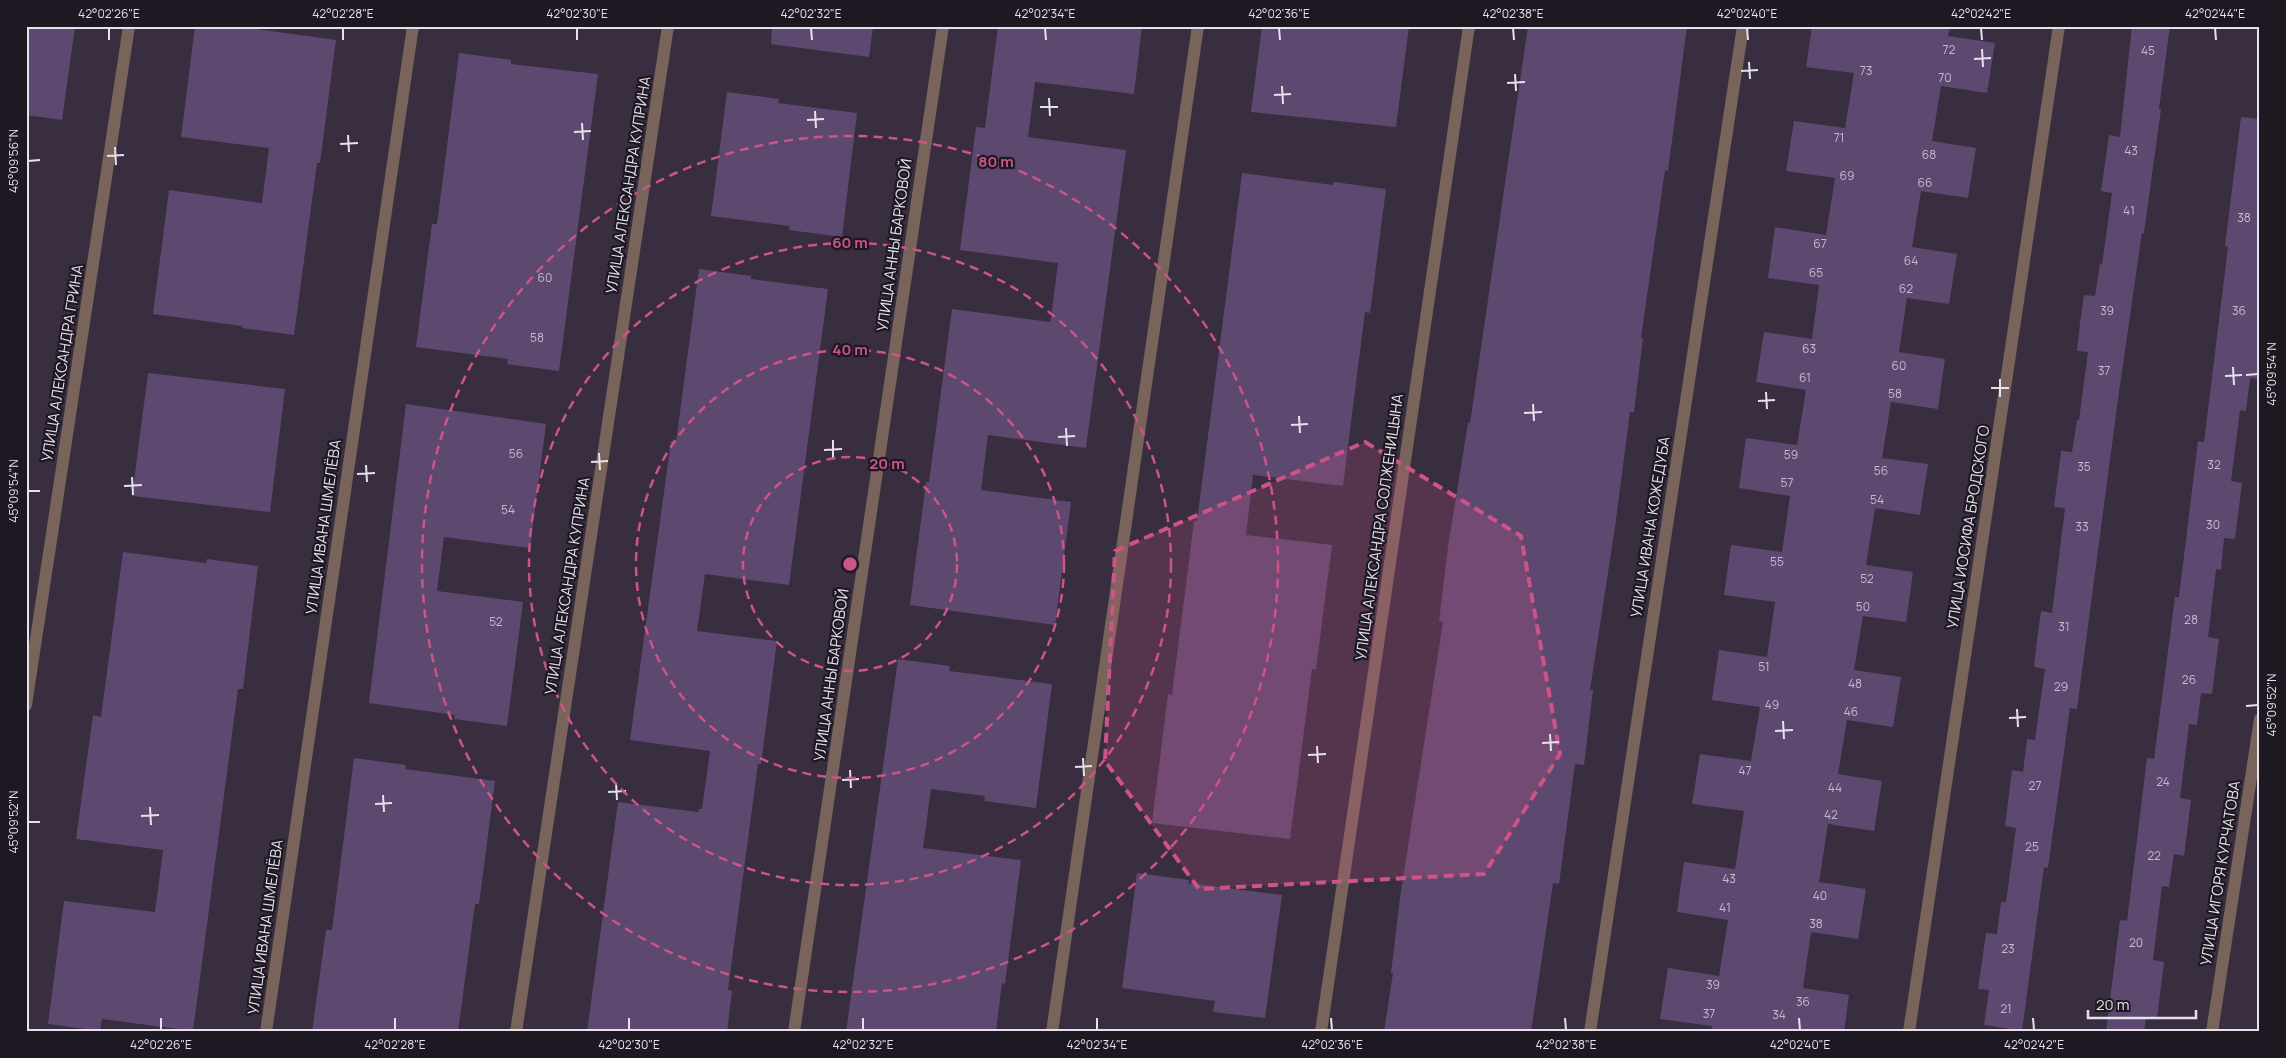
<svg xmlns="http://www.w3.org/2000/svg" width="2286" height="1058" viewBox="0 0 2286 1058" font-family="Manrope,sans-serif">
<rect width="100%" height="100%" fill="#382e40"/>
<g fill="#5d486f">
<polygon points="26,26 75,26 62,120 26,115"/>
<polygon points="195,26 248,26 248,28 336,40 320,163 317,163 294,335 242,328 242,326 153,314 169,190 262,203 269,148 181,137"/>
<polygon points="772,26 873,26 869,57 771,44"/>
<polygon points="998,26 1142,26 1134,94 1035,82 1028,137 1126,150 1086,448 988,435 981,490 1071,502 1055,625 910,605 926,482 929,482 952,309 1050,322 1051,318 1058,263 960,250 976,127 985,128"/>
<polygon points="1262,26 1409,26 1396,127 1251,112"/>
<polygon points="1528,26 1687,26 1668,171 1665,170 1641,338 1643,338 1634,412 1630,412 1615,527 1590,690 1593,690 1584,765 1575,764 1559,884 1553,883 1531,1032 1384,1032 1393,973 1391,973 1400,898 1443,622 1439,621 1448,547 1468,423 1470,423"/>
<polygon points="1812,26 1950,26 1948,36 1995,43 1987,93 1941,86 1932,141 1976,148 1968,198 1921,191 1912,247 1957,254 1949,304 1907,298 1899,352 1945,359 1938,409 1891,402 1882,458 1928,464 1920,515 1875,508 1866,565 1913,572 1906,622 1863,616 1854,670 1901,677 1893,727 1847,720 1838,774 1882,781 1874,831 1828,824 1819,882 1866,889 1858,939 1811,932 1803,988 1849,995 1844,1032 1711,1032 1712,1026 1660,1019 1668,968 1719,976 1728,920 1677,912 1684,862 1735,869 1744,811 1692,804 1700,754 1751,761 1760,707 1712,700 1719,650 1767,657 1775,602 1724,595 1731,545 1782,552 1790,496 1739,488 1746,438 1797,445 1806,390 1756,382 1764,332 1812,339 1819,285 1768,278 1775,227 1826,235 1835,178 1786,171 1794,121 1845,128 1854,73 1806,67"/>
<polygon points="2132,26 2170,26 2159,109 2161,109 2144,233 2142,233 2119,392 2077,709 2070,708 2048,868 2044,867 2022,1031 1984,1025 1989,990 1978,989 1986,933 1997,934 2001,902 2006,902 2016,828 2005,826 2012,770 2023,772 2027,739 2035,740 2045,669 2034,667 2037,640 2041,611 2052,613 2065,508 2054,507 2061,451 2072,452 2077,420 2079,420 2088,352 2077,351 2080,323 2084,295 2095,296 2100,264 2102,264 2112,193 2101,191 2109,135 2120,137"/>
<polygon points="459,53 511,60 511,64 598,74 559,371 507,364 508,359 416,347 432,224 437,224"/>
<polygon points="727,92 779,99 778,103 857,113 842,237 789,230 790,226 711,216"/>
<polygon points="2241,117 2260,119 2260,379 2250,378 2246,411 2240,410 2231,481 2242,483 2235,539 2224,538 2221,570 2216,569 2208,637 2219,639 2212,694 2201,693 2197,725 2189,724 2180,798 2191,800 2184,856 2174,854 2169,887 2162,886 2153,960 2164,962 2157,1018 2146,1016 2144,1032 2106,1032 2120,920 2127,921 2147,758 2154,759 2175,597 2179,597 2198,441 2204,442 2228,247 2225,246"/>
<polygon points="1242,173 1333,185 1334,182 1386,189 1370,313 1365,312 1343,486 1253,475 1246,535 1332,545 1316,669 1312,669 1290,839 1152,823 1168,694 1172,695 1194,521 1197,521"/>
<polygon points="699,269 751,276 751,279 828,289 789,585 705,574 697,631 777,641 761,764 758,764 728,990 732,991 727,1032 587,1032 618,802 698,812 699,809 702,809 710,751 630,740 671,441 676,442"/>
<polygon points="148,373 285,389 270,512 132,496"/>
<polygon points="406,404 546,424 530,548 444,537 437,591 523,602 507,726 454,719 455,715 369,703"/>
<polygon points="123,552 206,563 207,559 258,566 243,689 238,689 193,1031 102,1019 100,1031 48,1024 64,901 155,912 163,850 76,839 93,715 101,717"/>
<polygon points="898,659 950,666 949,671 1052,684 1036,808 984,801 985,796 931,789 923,848 1021,860 1005,984 1002,983 996,1032 846,1032"/>
<polygon points="354,758 406,765 405,769 495,781 479,904 475,904 458,1032 312,1032 326,930 332,930"/>
<polygon points="1137,873 1189,880 1188,883 1282,895 1265,1018 1213,1012 1215,1001 1122,988"/>
</g>
<g fill="none" stroke-linecap="round" stroke-linejoin="round">
<g stroke="#78645a" stroke-width="12">
<polyline points="26,705 129,26"/>
<polyline points="266,1032 413,26"/>
<polyline points="516,1032 668,26"/>
<polyline points="794,1032 943,26"/>
<polyline points="1052,1032 1198,26"/>
<polyline points="1321,1032 1469,26"/>
<polyline points="1590,1032 1743,26"/>
<polyline points="1909,1032 2059,26"/>
<polyline points="2212,1032 2260,719"/>
</g>
</g>
<path fill="#cd5487" fill-opacity="0.2" stroke="#cd5487" stroke-width="4" stroke-dasharray="10 6" stroke-linejoin="round" d="M 1365,442 L 1521,536 L 1560,754 L 1484,874 L 1199,889 L 1105,761 L 1115,551 Z"/>
<path fill="none" stroke="#e7e1ed" stroke-width="2" d="M 109,28 L 109,40M 343,28 L 343,40M 577,28 L 577,40M 811,28 L 812,40M 1045,28 L 1046,40M 1279,28 L 1280,40M 1513,28 L 1514,40M 1747,28 L 1748,40M 1981,28 L 1982,40M 2215,28 L 2216,40M 1982,49 L 1983,67M 1974,59 L 1991,58M 1749,62 L 1750,79M 1741,71 L 1758,70M 1515,74 L 1516,91M 1507,83 L 1525,82M 1282,86 L 1283,104M 1274,95 L 1291,94M 1049,98 L 1050,116M 1040,107 L 1058,107M 815,111 L 816,128M 807,120 L 824,119M 582,123 L 583,140M 574,132 L 591,131M 348,135 L 349,152M 340,144 L 358,143M 115,147 L 116,165M 107,156 L 124,155M 28,161 L 40,160M 2233,367 L 2234,385M 2246,375 L 2258,374M 2225,376 L 2242,375M 2000,379 L 2000,397M 1991,388 L 2009,388M 1766,392 L 1767,409M 1758,401 L 1775,400M 1533,404 L 1534,421M 1524,413 L 1542,412M 1299,416 L 1300,433M 1291,425 L 1308,424M 1066,428 L 1067,446M 1058,437 L 1075,436M 833,440 L 833,458M 824,450 L 842,449M 599,453 L 600,470M 591,462 L 608,461M 366,465 L 367,482M 357,474 L 375,473M 132,477 L 133,495M 124,486 L 142,485M 28,491 L 40,491M 2246,706 L 2258,705M 2017,709 L 2018,727M 2009,718 L 2026,717M 1783,721 L 1784,739M 1775,731 L 1793,730M 1550,734 L 1551,751M 1542,743 L 1559,742M 1317,746 L 1318,763M 1308,755 L 1326,754M 1083,758 L 1084,776M 1075,767 L 1092,766M 850,770 L 851,788M 842,780 L 859,779M 616,783 L 617,800M 608,792 L 626,791M 383,795 L 384,812M 375,804 L 392,803M 150,807 L 151,825M 141,816 L 159,815M 28,822 L 40,822M 161,1018 L 161,1030M 395,1018 L 395,1030M 629,1018 L 629,1030M 863,1018 L 863,1030M 1097,1018 L 1097,1030M 1331,1018 L 1332,1030M 1565,1018 L 1566,1030M 1799,1018 L 1800,1030M 2033,1018 L 2034,1030"/>
<g fill="none" stroke="#cd5487" stroke-width="2.5" stroke-dasharray="9 6">
<circle cx="850" cy="564" r="107"/>
<circle cx="850" cy="564" r="214"/>
<circle cx="850" cy="564" r="321"/>
<circle cx="850" cy="564" r="428"/>
</g>
<g text-anchor="middle" dominant-baseline="central" stroke-width="4.5" stroke-linejoin="round" paint-order="stroke">
<g font-size="12" fill="#c4bbce">
<text x="1949" y="49">72</text>
<text x="2148" y="50">45</text>
<text x="1866" y="70">73</text>
<text x="1945" y="77">70</text>
<text x="1839" y="137">71</text>
<text x="2131" y="150">43</text>
<text x="1929" y="154">68</text>
<text x="1847" y="175">69</text>
<text x="1925" y="182">66</text>
<text x="2129" y="210">41</text>
<text x="2244" y="217">38</text>
<text x="1820" y="243">67</text>
<text x="1911" y="260">64</text>
<text x="1816" y="272">65</text>
<text x="545" y="277">60</text>
<text x="1906" y="288">62</text>
<text x="2107" y="310">39</text>
<text x="2239" y="310">36</text>
<text x="537" y="337">58</text>
<text x="1809" y="348">63</text>
<text x="1899" y="365">60</text>
<text x="2104" y="370">37</text>
<text x="1805" y="377">61</text>
<text x="1895" y="393">58</text>
<text x="516" y="453">56</text>
<text x="1791" y="454">59</text>
<text x="2214" y="464">32</text>
<text x="2084" y="466">35</text>
<text x="1881" y="470">56</text>
<text x="1787" y="482">57</text>
<text x="1877" y="499">54</text>
<text x="508" y="509">54</text>
<text x="2213" y="524">30</text>
<text x="2082" y="526">33</text>
<text x="1777" y="561">55</text>
<text x="1867" y="578">52</text>
<text x="1863" y="606">50</text>
<text x="2191" y="619">28</text>
<text x="496" y="621">52</text>
<text x="2064" y="626">31</text>
<text x="1764" y="666">51</text>
<text x="2189" y="679">26</text>
<text x="1855" y="683">48</text>
<text x="2061" y="686">29</text>
<text x="1772" y="704">49</text>
<text x="1851" y="711">46</text>
<text x="1745" y="770">47</text>
<text x="2163" y="781">24</text>
<text x="2035" y="785">27</text>
<text x="1835" y="787">44</text>
<text x="1831" y="814">42</text>
<text x="2032" y="846">25</text>
<text x="2154" y="855">22</text>
<text x="1729" y="878">43</text>
<text x="1820" y="895">40</text>
<text x="1725" y="907">41</text>
<text x="1816" y="923">38</text>
<text x="2136" y="942">20</text>
<text x="2008" y="948">23</text>
<text x="1713" y="984">39</text>
<text x="1803" y="1001">36</text>
<text x="2006" y="1008">21</text>
<text x="1709" y="1013">37</text>
<text x="1779" y="1014">34</text>
</g>
<g font-size="15" fill="#e7e1ed" stroke="#1d1821">
<text transform="translate(628 185) rotate(-81)">УЛИЦА АЛЕКСАНДРА КУПРИНА</text>
<text transform="translate(894 245) rotate(-82)">УЛИЦА АННЫ БАРКОВОЙ</text>
<text transform="translate(62 363) rotate(-81)">УЛИЦА АЛЕКСАНДРА ГРИНА</text>
<text transform="translate(323 527) rotate(-82)">УЛИЦА ИВАНА ШМЕЛЁВА</text>
<text transform="translate(1379 527) rotate(-82)">УЛИЦА АЛЕКСАНДРА СОЛЖЕНИЦЫНА</text>
<text transform="translate(1650 527) rotate(-81)">УЛИЦА ИВАНА КОЖЕДУБА</text>
<text transform="translate(1968 527) rotate(-81)">УЛИЦА ИОСИФА БРОДСКОГО</text>
<text transform="translate(567 586) rotate(-81)">УЛИЦА АЛЕКСАНДРА КУПРИНА</text>
<text transform="translate(831 675) rotate(-82)">УЛИЦА АННЫ БАРКОВОЙ</text>
<text transform="translate(2220 873) rotate(-81)">УЛИЦА ИГОРЯ КУРЧАТОВА</text>
<text transform="translate(265 927) rotate(-82)">УЛИЦА ИВАНА ШМЕЛЁВА</text>
</g>
</g>
<circle cx="850" cy="564" r="8" fill="#cd5487" stroke="#1d1821" stroke-width="2.5"/>
<g font-size="15" text-anchor="middle" font-weight="bold" fill="#cd5487" stroke="#1d1821" stroke-width="4.5" stroke-linejoin="round" paint-order="stroke">
<text x="996" y="167">80 m</text>
<text x="850" y="248">60 m</text>
<text x="850" y="355">40 m</text>
<text x="887" y="469">20 m</text>
</g>
<rect width="2286" height="1058" fill="none" stroke="#1d1821" stroke-width="55"/>
<path d="M2088 1010v8h108v-8" fill="none" stroke="#e7e1ed" stroke-width="2.5"/>
<text x="2096" y="1010" font-size="15" fill="#e7e1ed" stroke="#1d1821" stroke-width="4" paint-order="stroke">20 m</text>
<rect x="28" y="28" width="2230" height="1002" fill="none" stroke="#e7e1ed" stroke-width="2"/>
<g font-size="12" text-anchor="middle" fill="#e7e1ed">
<text x="109" y="18">42°02'26"E</text>
<text x="343" y="18">42°02'28"E</text>
<text x="577" y="18">42°02'30"E</text>
<text x="811" y="18">42°02'32"E</text>
<text x="1045" y="18">42°02'34"E</text>
<text x="1279" y="18">42°02'36"E</text>
<text x="1513" y="18">42°02'38"E</text>
<text x="1747" y="18">42°02'40"E</text>
<text x="1981" y="18">42°02'42"E</text>
<text x="2215" y="18">42°02'44"E</text>
<text transform="translate(14 161) rotate(-90)" y="4">45°09'56"N</text>
<text transform="translate(2272 374) rotate(-90)" y="4">45°09'54"N</text>
<text transform="translate(14 491) rotate(-90)" y="4">45°09'54"N</text>
<text transform="translate(2272 705) rotate(-90)" y="4">45°09'52"N</text>
<text transform="translate(14 822) rotate(-90)" y="4">45°09'52"N</text>
<text x="161" y="1049">42°02'26"E</text>
<text x="395" y="1049">42°02'28"E</text>
<text x="629" y="1049">42°02'30"E</text>
<text x="863" y="1049">42°02'32"E</text>
<text x="1097" y="1049">42°02'34"E</text>
<text x="1332" y="1049">42°02'36"E</text>
<text x="1566" y="1049">42°02'38"E</text>
<text x="1800" y="1049">42°02'40"E</text>
<text x="2034" y="1049">42°02'42"E</text>
</g>
</svg>
